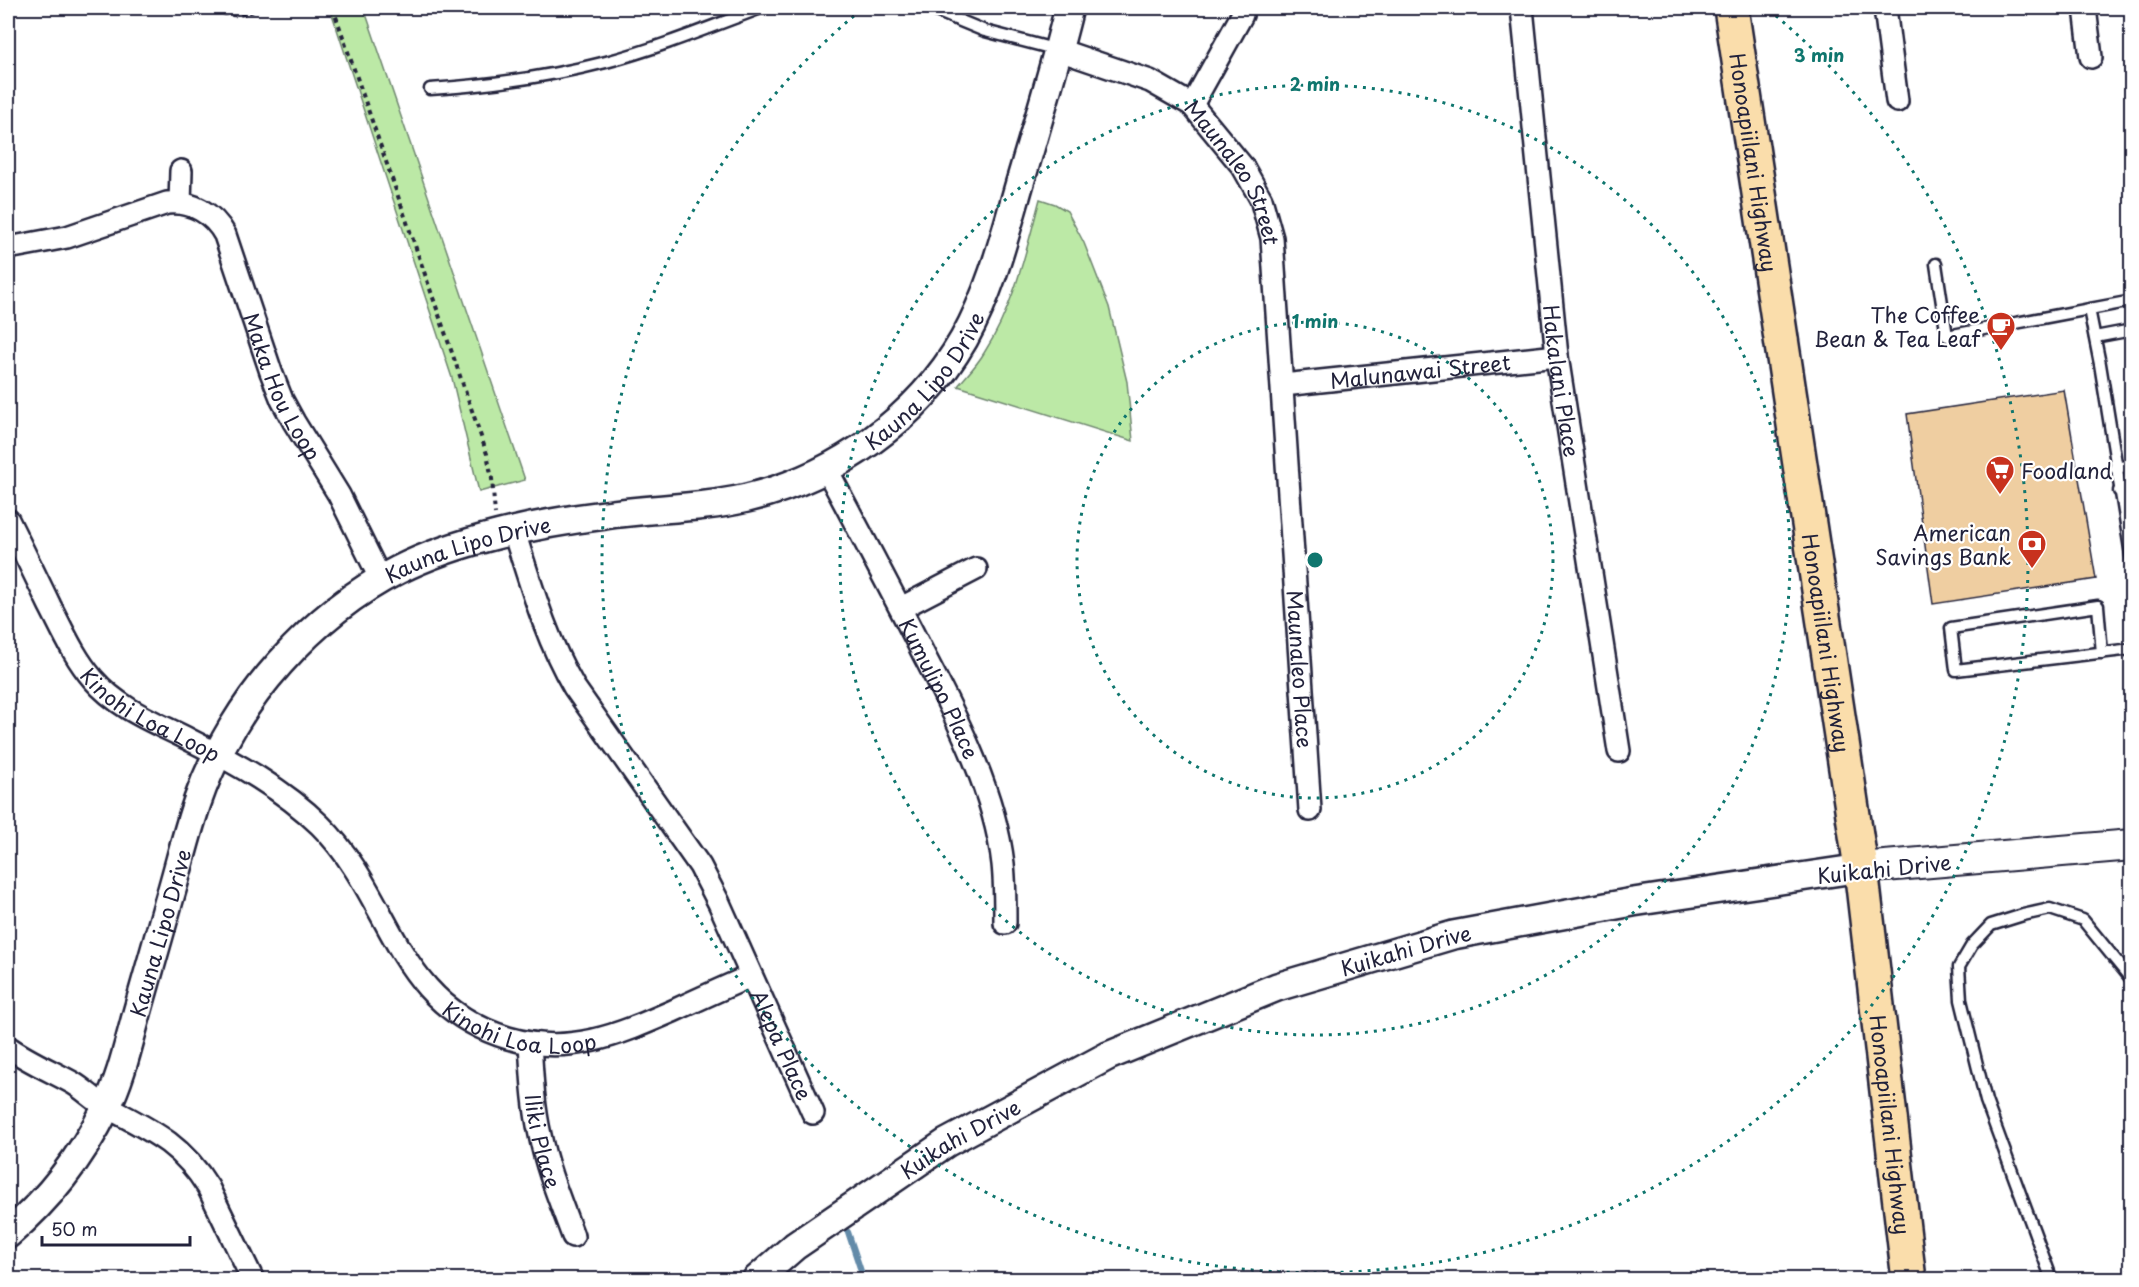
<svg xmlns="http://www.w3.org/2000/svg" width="2139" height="1287" viewBox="0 0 2139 1287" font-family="'Playpen Sans',sans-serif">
<rect width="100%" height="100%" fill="#fff"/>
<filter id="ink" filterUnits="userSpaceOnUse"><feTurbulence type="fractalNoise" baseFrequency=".0167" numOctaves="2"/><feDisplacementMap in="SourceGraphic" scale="12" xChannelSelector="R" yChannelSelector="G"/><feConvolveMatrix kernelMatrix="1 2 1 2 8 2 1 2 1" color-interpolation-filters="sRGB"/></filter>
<g filter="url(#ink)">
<g fill="#bce9a6" stroke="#6f8670" stroke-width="1.5">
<polygon points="330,8 364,8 525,480 479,492 452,378"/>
<path d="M 1040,199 L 1055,204 L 1067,211 L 1084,243 L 1109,307 L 1127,382 L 1133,441 L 958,386 C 967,375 977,365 984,353 C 1014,307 1026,251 1040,199 Z"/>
</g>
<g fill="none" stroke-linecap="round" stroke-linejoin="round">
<polyline stroke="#648ba9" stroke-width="6" points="848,1232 864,1280"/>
</g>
<polygon fill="#efcea1" stroke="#22223b" stroke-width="1.5" points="2064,390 2096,579 1933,604 1907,414"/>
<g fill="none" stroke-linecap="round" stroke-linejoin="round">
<g stroke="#22223b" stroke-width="15">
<g id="service">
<polyline points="929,8 985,31 1058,50"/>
<path d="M 430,89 C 490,85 548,77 606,62 C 659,48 710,27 761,8"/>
<polyline points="1936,264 1947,336 2132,301"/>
<polyline points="2089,309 2100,364 2132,561"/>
<polyline points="2095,337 2132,330"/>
<polyline points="2115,468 2132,465"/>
<polyline points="2119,491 2132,489"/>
<polyline points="2102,653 2098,606 1951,628 1956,670 2132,649"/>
<polyline points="2052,1280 1986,1101 1961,1000 1959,967 1972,945 1991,925 2023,915 2050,909 2083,920 2132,980"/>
<polyline points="2121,1280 2132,1277"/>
</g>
</g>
<g stroke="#22223b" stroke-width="26">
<g id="minor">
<path id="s1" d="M 1522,8 L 1557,356 L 1619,751"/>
<polyline points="1885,8 1897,101"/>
<polyline points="2085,8 2091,57"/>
<path id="s2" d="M 1059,50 L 1150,81 L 1192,105 L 1243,167 L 1261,199 L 1272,238 L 1310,810"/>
<polyline points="1192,105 1242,15"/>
<polyline points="180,203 181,171"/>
<path id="s3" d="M 8,248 L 67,237 L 167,203 C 192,201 213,213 225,235 L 271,372 L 282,400 L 294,422 L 339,495 L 381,580"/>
<path id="s4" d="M 1283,385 L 1557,356"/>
<path id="s5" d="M 826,468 C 860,532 894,595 926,659 C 958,720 995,794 1003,864 C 1005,883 1005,904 1005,923"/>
<path id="s6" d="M 8,520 C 22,548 36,577 50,606 C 63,631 74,657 93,679 C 120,710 155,722 190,740 C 236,763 283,789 320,825 C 394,898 392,1003 508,1038 C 569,1056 618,1035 673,1011 C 699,999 725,987 751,976"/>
<path id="s7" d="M 514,532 C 531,585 546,639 574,687 L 700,866 L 719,903 L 813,1113"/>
<polyline points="901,608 976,569"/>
<path id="s8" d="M 530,1043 C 532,1074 533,1104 540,1135 C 547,1170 561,1203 573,1236"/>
<path d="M 8,1047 C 28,1061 51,1071 73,1083 C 85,1090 95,1101 107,1107 C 150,1130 181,1143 208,1187 L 253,1280"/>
</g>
</g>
<g stroke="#22223b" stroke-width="32">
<g id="tertiary">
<path id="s9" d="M 8,1234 C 48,1200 82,1156 106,1108 C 122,1076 129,1041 139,1006 C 150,966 162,926 173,886 C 181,858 188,828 198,800 C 215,751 245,702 280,663 C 313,626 354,592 398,570 C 457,540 540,523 605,515 C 652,508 700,509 747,498 C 836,477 918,419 964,339 C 992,289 1005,234 1021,179 C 1038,122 1055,65 1069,8"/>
<path id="s10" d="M 756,1280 L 795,1246 L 946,1143 L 1108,1056 L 1277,987 L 1453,935 L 1633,902 L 1861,868"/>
</g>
</g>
<g stroke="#22223b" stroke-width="34">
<polyline id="secondary" points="1861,868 2132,845"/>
</g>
<g stroke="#22223b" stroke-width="38">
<g id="primary">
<path id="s11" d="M 1731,8 L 1861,868 L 1909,1280"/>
</g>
</g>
<g stroke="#22223b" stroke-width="4" stroke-dasharray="4.5 4.5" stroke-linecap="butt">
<path d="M 215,8 C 229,20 245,15 261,8"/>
<polyline points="333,8 487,454 492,479 495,514"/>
</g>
<use href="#service" stroke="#fff" stroke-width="10"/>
<use href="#minor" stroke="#fff" stroke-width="21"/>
<use href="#tertiary" stroke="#fff" stroke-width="27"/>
<use href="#secondary" stroke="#fff" stroke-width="30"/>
<use href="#primary" stroke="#faddab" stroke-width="33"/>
</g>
</g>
<g fill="none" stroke="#0f766e" stroke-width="3" stroke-dasharray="3 6">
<circle cx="1315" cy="560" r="238"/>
<circle cx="1315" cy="560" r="475"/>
<path d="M1769 10A713 713 0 1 1 861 10"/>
</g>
<defs>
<g id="cafe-pin" transform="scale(1.5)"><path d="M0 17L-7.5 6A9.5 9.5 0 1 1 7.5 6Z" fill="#c8321e" stroke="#fff"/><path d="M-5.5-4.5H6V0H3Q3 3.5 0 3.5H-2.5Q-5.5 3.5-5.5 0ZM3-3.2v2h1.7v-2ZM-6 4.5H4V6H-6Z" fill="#fff"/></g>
<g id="supermarket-pin" transform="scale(1.5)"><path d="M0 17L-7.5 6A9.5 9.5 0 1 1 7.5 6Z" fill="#c8321e" stroke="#fff"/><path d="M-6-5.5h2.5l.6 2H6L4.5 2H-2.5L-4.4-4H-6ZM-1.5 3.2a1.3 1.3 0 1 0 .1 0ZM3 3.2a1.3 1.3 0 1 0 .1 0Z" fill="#fff"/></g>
<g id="bank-pin" transform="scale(1.5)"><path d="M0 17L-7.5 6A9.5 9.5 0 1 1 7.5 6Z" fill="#c8321e" stroke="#fff"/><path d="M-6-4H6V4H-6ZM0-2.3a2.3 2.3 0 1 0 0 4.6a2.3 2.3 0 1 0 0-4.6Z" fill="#fff"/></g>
</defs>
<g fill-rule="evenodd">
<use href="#cafe-pin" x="2001" y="326"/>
<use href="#supermarket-pin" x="2000" y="470"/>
<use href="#bank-pin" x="2032" y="544"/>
</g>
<g text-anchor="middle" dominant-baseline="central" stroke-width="4.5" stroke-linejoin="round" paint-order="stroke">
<g font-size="21" fill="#22223b" stroke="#fff">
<text stroke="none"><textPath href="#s11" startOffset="156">Honoapiilani Highway</textPath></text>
<text stroke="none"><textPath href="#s2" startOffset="225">Maunaleo Street</textPath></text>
<text stroke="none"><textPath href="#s4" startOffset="138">Malunawai Street</textPath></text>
<text stroke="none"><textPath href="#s9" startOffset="1371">Kauna Lipo Drive</textPath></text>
<text stroke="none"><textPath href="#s1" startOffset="375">Hakalani Place</textPath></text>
<text stroke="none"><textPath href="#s3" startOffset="398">Maka Hou Loop</textPath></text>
<text stroke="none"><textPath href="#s9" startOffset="867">Kauna Lipo Drive</textPath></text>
<text stroke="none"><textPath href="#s11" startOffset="642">Honoapiilani Highway</textPath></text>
<text stroke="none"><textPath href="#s2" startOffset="734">Maunaleo Place</textPath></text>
<text stroke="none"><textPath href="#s5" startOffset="248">Kumulipo Place</textPath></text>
<text stroke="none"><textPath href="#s6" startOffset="249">Kinohi Loa Loop</textPath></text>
<text transform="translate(1884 868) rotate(-6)">Kuikahi Drive</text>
<text stroke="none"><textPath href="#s9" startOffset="344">Kauna Lipo Drive</textPath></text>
<text stroke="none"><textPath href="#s10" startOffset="735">Kuikahi Drive</textPath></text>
<text stroke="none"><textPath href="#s6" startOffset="753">Kinohi Loa Loop</textPath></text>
<text stroke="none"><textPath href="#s7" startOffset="582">Alepa Place</textPath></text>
<text stroke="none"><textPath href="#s11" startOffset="1128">Honoapiilani Highway</textPath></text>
<text stroke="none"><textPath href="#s10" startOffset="249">Kuikahi Drive</textPath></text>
<text stroke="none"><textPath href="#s8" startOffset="99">Iliki Place</textPath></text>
</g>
<g font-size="21" fill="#22223b" stroke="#fff" text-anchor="end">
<text x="1980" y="314">The Coffee<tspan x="1980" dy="24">Bean &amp; Tea Leaf</tspan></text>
<text x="2021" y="470" text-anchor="start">Foodland</text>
<text x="2011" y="532">American<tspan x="2011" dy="24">Savings Bank</tspan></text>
</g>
</g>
<circle cx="1315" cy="560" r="9" fill="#0f766e" stroke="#fff" stroke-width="3"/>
<g font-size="18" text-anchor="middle" font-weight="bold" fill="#0f766e" stroke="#fff" stroke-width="4.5" stroke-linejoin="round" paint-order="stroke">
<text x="1819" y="62">3 min</text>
<text x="1315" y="91">2 min</text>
<text x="1315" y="328">1 min</text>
</g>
<rect width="2139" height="1287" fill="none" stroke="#fff" stroke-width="30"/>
<rect x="15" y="15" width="2109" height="1257" fill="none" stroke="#22223b" stroke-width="2" filter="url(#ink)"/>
<path d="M42 1236v9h148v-9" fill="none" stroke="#22223b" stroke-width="3"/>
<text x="51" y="1236" font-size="18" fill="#22223b" stroke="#ffffff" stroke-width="4.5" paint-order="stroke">50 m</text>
</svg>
